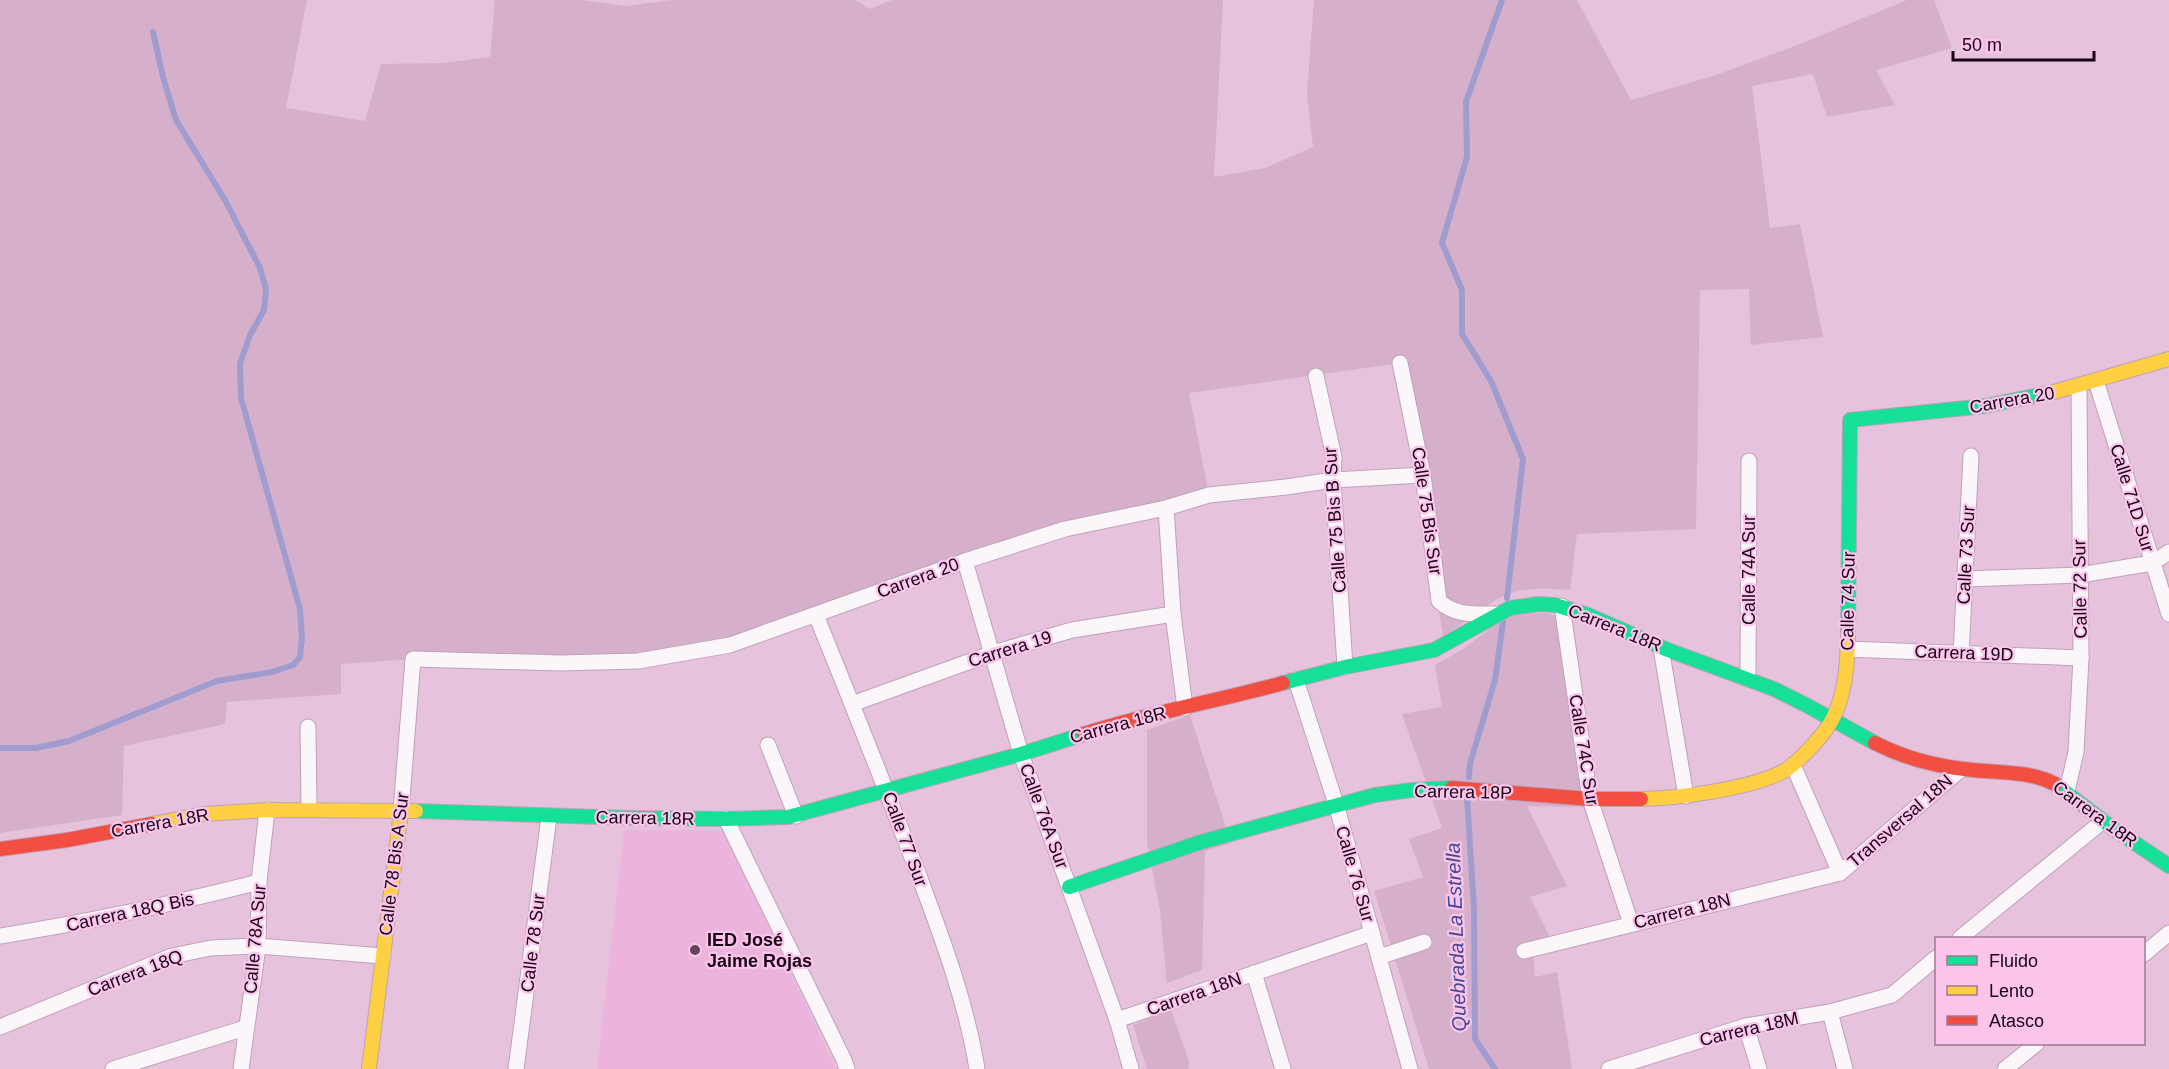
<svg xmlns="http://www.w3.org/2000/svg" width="2169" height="1069" viewBox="0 0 2169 1069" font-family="Arial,sans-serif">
<rect width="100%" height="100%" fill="#e6c2dc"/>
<polygon fill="#ecb4dd" points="624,830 723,830 836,1069 597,1069"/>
<g fill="#d6b0cb">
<path d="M 0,0 L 307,0 L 286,108 L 365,121 L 381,64 L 443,63 L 490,57 L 495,0 L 582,0 L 626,6 L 672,0 L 855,0 L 870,9 L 892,0 L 1223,0 L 1214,177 L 1265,168 L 1313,147 L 1307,93 L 1314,0 L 1577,0 L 1631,100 L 1713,76 L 1795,46 L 1907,0 L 1934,0 L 1952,48 L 1876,70 L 1895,105 L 1827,117 L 1813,74 L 1752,86 L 1770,228 L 1800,224 L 1823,337 L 1751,345 L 1749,289 L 1700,290 L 1696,529 L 1577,534 L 1570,590 C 1551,589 1530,587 1512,593 C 1486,601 1467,623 1443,636 L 1400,363 L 1189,393 L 1209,495 L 1065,529 L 816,615 L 638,661 L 413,659 L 341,664 L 341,694 L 227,702 L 225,724 L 124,746 L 122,815 L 0,833 Z"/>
<polygon points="1547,613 1557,617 1586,807 1527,806 1567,886 1530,897 1556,949 1533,954 1535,977 1557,972 1572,1069 1429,1069 1374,891 1423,877 1409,839 1442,828 1402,714 1442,707 1435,665 1460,651 1491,628 1515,614"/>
<polygon points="1190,715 1231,843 1205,851 1202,970 1167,983 1160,910 1147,843 1147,730"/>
<polygon points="1171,1010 1189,1061 1188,1069 1147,1069 1133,1025"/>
</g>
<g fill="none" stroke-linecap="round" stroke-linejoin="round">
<g stroke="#a09cd0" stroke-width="6">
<polyline points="1502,0 1466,102 1467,157 1442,243 1462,290 1462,334 1491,381 1523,459 1507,598"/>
<polyline points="0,748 36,748 69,741 217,681 272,672 293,665 300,657 302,638 300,609 241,398 240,364 250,335 264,310 266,289 260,268 225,200 176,120 163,77 153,32"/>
<polyline points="1469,777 1470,764 1495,680 1503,622"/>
<polyline points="1467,797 1474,909 1475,1039 1495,1069"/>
</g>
<g stroke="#bfa2b7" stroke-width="17">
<g id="street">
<path d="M 1400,363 L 1423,475 L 1439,601 C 1455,616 1475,614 1496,614"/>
<polyline points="1316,376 1334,457 1333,480 1345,667"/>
<polyline points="2096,381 2169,614"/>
<polyline points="1166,508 1173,614 1185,708"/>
<polyline points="965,561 1021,754 1117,1020 1131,1069"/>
<polyline points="1965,579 2080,575 2152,563 2169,552"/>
<polyline points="1562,606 1590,799 1631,924"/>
<path d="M 816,615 C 851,701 885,787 918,873 C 942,938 966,1001 977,1069"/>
<polyline points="1661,648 1686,796"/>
<polyline points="1848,649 2081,658"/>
<polyline points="1961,654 1971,456"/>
<polyline points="1748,679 1749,461"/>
<polyline points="1296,680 1336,804 1410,1069"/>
<polyline points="852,704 993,653 1072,630 1173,614"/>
<polyline points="308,727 309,809"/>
<polyline points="768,745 796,816"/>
<polyline points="1793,765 1840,873"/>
<polyline points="2067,791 2076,752 2081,658 2079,386"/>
<polyline points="401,811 413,659 560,663 638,661 730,645 965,561 1065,529 1166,508 1209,495 1286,487 1333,480 1423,475"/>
<polyline points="726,819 844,1060 847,1069"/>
<path d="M 0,936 C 88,922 173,904 259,882"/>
<polyline points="1960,938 2103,821"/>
<polyline points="1524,951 1840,873 1961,769"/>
<polyline points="2144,954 2169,933"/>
<polyline points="1379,957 1424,942"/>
<polyline points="1254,973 1283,1069"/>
<polyline points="1830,1012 1845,1069"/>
<polyline points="1117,1020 1372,933"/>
<polyline points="1746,1026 1759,1069"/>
<polyline points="0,1027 172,956 211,948 258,946 383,956"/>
<polyline points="113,1069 245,1028"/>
<polyline points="241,1069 258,946 259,882 267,810"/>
<polyline points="516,1069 549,817"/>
<polyline points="1609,1069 1746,1026 1830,1012 1892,995 1936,958"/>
<polyline points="2005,1069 2036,1044"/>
</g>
</g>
<g stroke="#bfa2b7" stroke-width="16">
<g id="fast">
<polyline points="1848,633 1850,420 1985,406 2054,392"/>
<polyline points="1283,683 1345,667 1434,650 1510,608 1539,604 1555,605 1588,615 1668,650 1774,689 1806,705 1875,743"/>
<polyline points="2055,784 2111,827 2169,866"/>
<polyline points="416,811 631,818 726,819 788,817 1021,754 1084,734"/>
<polyline points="1069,887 1201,842 1375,795 1412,790 1452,788"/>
</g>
</g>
<g stroke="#bfa2b7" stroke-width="16">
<g id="slow">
<polyline points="2054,392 2169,359"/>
<path d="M 1641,799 C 1679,798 1751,789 1784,771 C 1798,763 1826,733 1833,718 C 1846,693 1848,660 1848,633"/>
<polyline points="152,824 204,814 267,810 416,811"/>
<polyline points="369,1069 401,811"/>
</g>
</g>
<g stroke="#bfa2b7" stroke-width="16">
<g id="jam">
<path d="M 1084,734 C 1149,713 1217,701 1283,683"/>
<path d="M 1875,743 C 1906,759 1939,767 1973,770 C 2001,773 2030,771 2055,784"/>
<polyline points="1452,788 1590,799 1641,799"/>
<polyline points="0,849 67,840 152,824"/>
</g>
</g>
<use href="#street" stroke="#fbf6fa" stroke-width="15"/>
<use href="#fast" stroke="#16e098" stroke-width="14"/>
<use href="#slow" stroke="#ffcf43" stroke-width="14"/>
<use href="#jam" stroke="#f24e42" stroke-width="14"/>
</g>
<circle fill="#61465b" stroke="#fbc5eb" stroke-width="2" cx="695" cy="950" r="6"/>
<g text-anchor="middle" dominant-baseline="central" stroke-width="4.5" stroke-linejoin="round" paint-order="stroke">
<g font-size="18" fill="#190415" stroke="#fbc5eb">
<text transform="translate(2012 400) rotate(-10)">Carrera 20</text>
<text transform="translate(2132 498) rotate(73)">Calle 71D Sur</text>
<text transform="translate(1427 511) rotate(82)">Calle 75 Bis Sur</text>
<text transform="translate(1335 520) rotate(-94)">Calle 75 Bis B Sur</text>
<text transform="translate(1966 555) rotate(-87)">Calle 73 Sur</text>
<text transform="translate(1749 570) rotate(-90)">Calle 74A Sur</text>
<text transform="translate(918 578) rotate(-20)">Carrera 20</text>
<text transform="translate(2080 589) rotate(-91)">Calle 72 Sur</text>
<text transform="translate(1848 601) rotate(-89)">Calle 74 Sur</text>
<text transform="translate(1615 628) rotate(22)">Carrera 18R</text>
<text transform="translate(1010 649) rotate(-17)">Carrera 19</text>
<text transform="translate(1964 653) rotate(2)">Carrera 19D</text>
<text transform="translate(1118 725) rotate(-15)">Carrera 18R</text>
<text transform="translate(1584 750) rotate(81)">Calle 74C Sur</text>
<text transform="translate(1463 792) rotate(1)">Carrera 18P</text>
<text transform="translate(2095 814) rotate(36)">Carrera 18R</text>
<text transform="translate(1044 816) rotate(70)">Calle 76A Sur</text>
<text transform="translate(645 818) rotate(1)">Carrera 18R</text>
<text transform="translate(1900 821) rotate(-41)">Transversal 18N</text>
<text transform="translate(160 823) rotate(-10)">Carrera 18R</text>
<text transform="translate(905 839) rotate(70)">Calle 77 Sur</text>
<text transform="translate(394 864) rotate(-83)">Calle 78 Bis A Sur</text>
<text transform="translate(1355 874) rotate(74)">Calle 76 Sur</text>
<text transform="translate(1682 911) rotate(-14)">Carrera 18N</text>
<text transform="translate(130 912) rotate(-12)">Carrera 18Q Bis</text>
<text transform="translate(255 939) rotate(-85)">Calle 78A Sur</text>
<text transform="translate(533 943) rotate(-83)">Calle 78 Sur</text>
<text transform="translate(135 973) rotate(-21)">Carrera 18Q</text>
<text transform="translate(1194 994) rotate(-19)">Carrera 18N</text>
<text transform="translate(1749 1029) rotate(-13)">Carrera 18M</text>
</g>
<g font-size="18" font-weight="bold" fill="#190415" stroke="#fbc5eb" text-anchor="start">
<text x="707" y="940">IED José<tspan x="707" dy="21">Jaime Rojas</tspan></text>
</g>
<g font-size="20" font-style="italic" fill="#434896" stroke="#fbc5eb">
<text transform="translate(1456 937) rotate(-92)">Quebrada La Estrella</text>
</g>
</g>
<rect x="1935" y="937" width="210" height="108" fill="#fbc5eb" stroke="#a17895" stroke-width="1.5"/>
<rect x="1947" y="956" width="30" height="9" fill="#16e098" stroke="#a17895" stroke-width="1.5"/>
<text x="1989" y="967" font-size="18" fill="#190415">Fluido</text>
<rect x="1947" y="986" width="30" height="9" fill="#ffcf43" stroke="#a17895" stroke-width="1.5"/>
<text x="1989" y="997" font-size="18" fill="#190415">Lento</text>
<rect x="1947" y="1016" width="30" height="9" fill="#f24e42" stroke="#a17895" stroke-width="1.5"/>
<text x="1989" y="1027" font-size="18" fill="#190415">Atasco</text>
<path d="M1953 51v9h141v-9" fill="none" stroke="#190415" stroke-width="3"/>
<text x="1962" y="51" font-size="18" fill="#190415" stroke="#fbc5eb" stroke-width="4.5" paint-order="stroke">50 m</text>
</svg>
